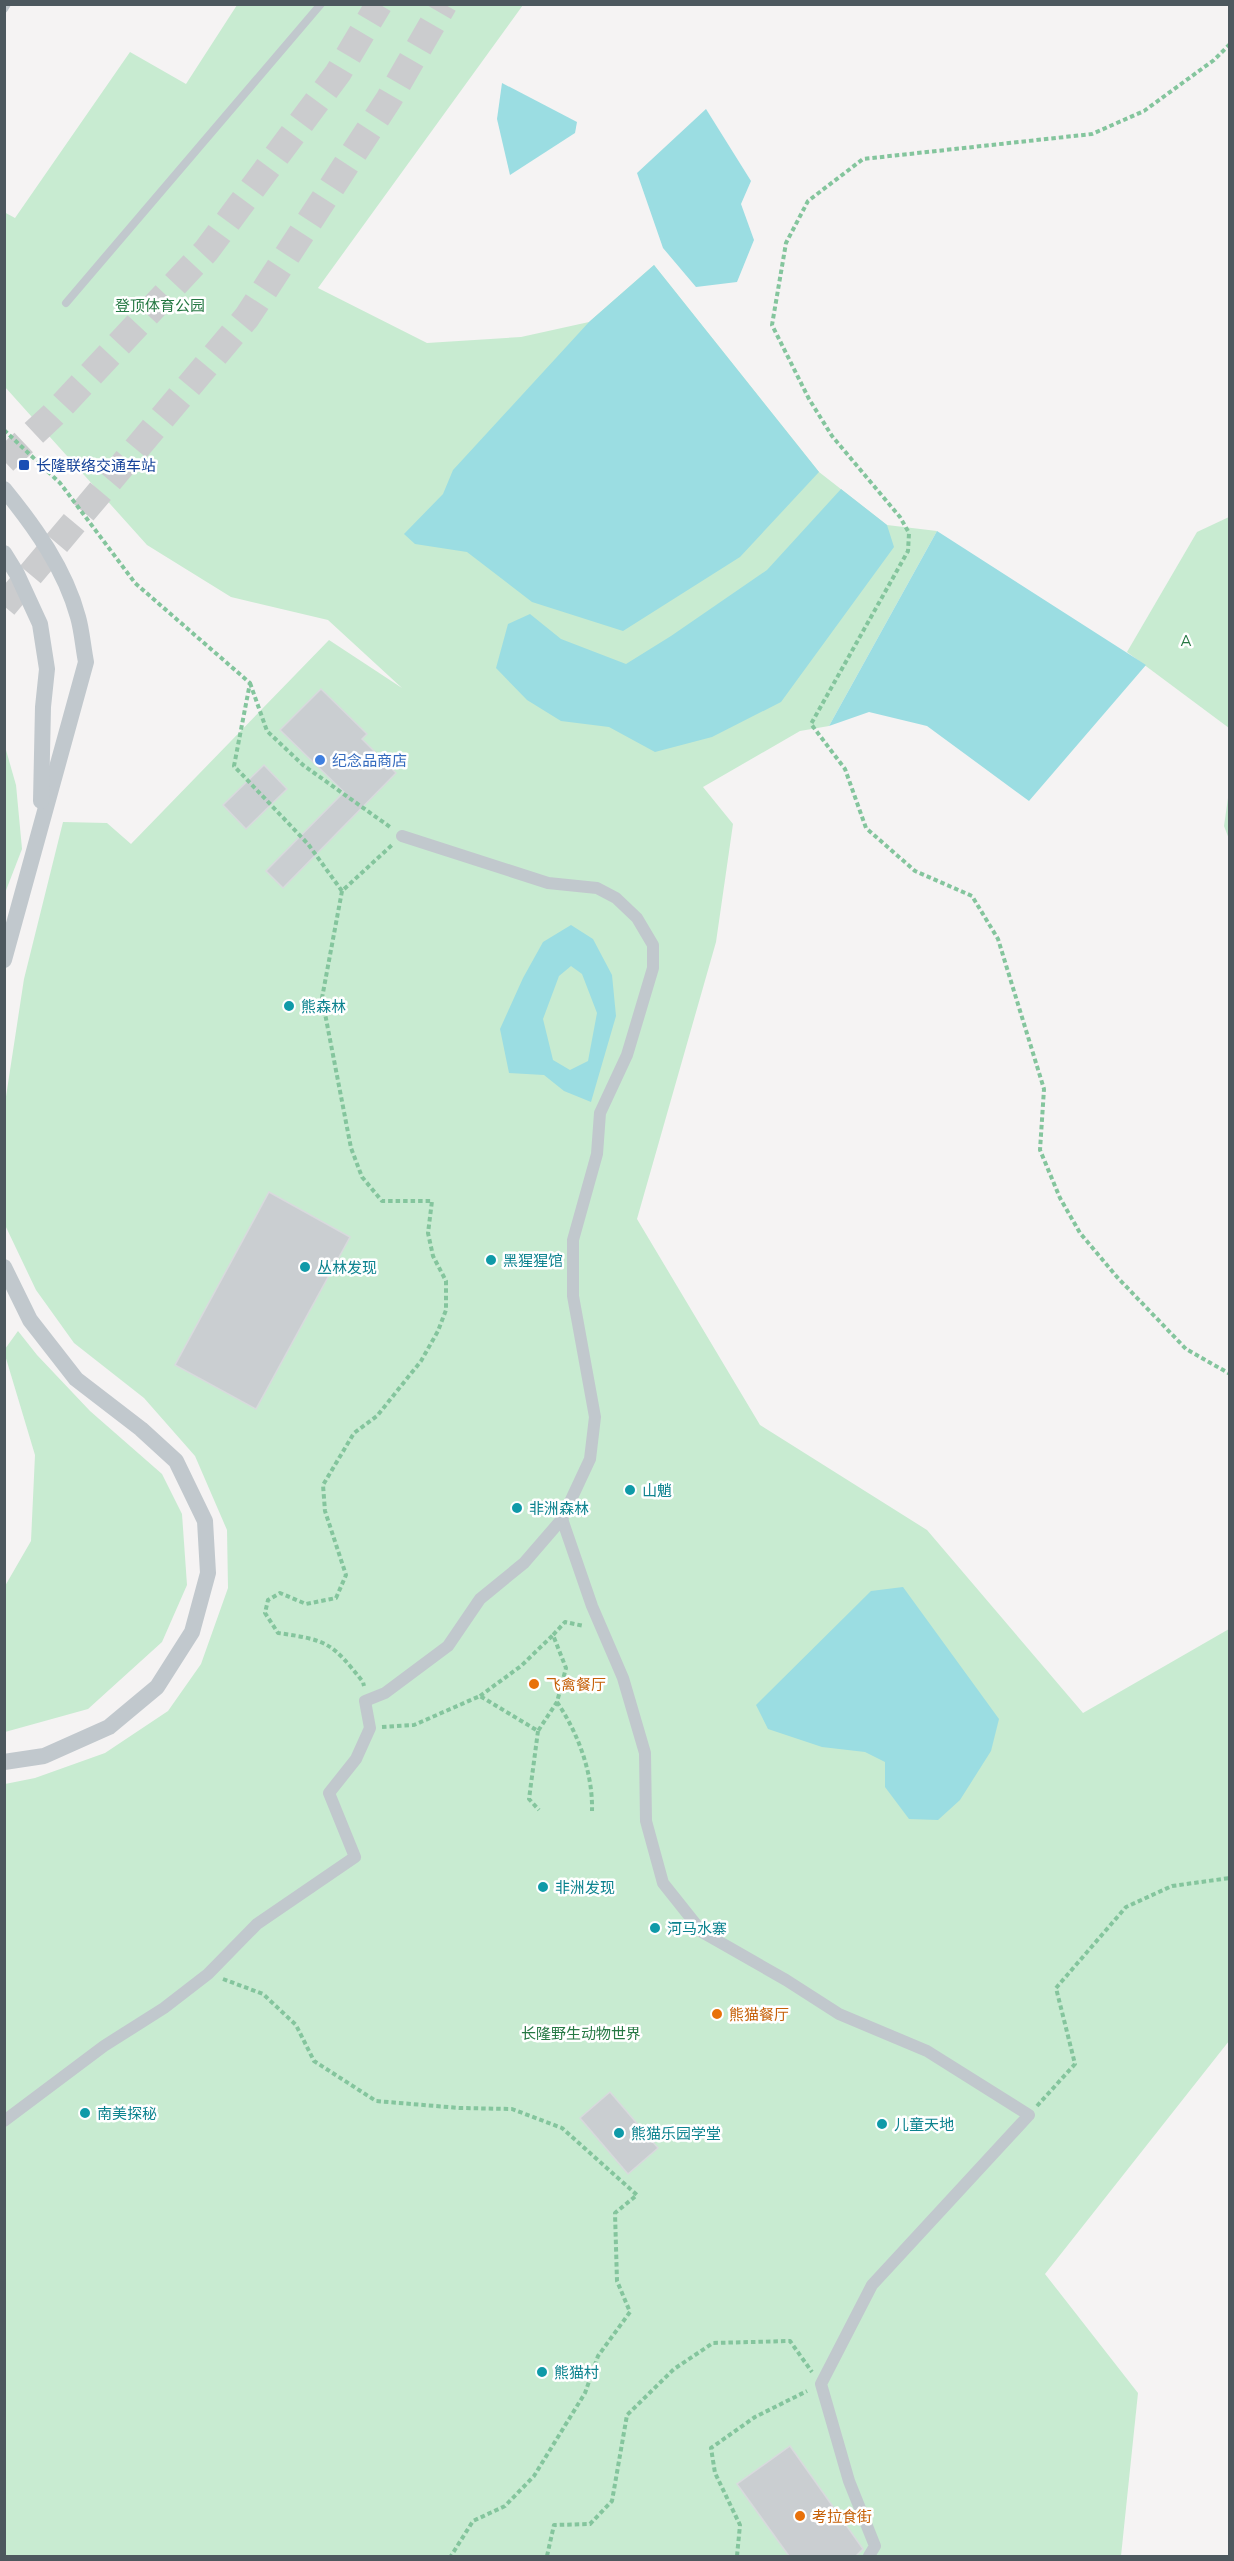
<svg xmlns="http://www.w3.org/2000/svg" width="1234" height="2561" viewBox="0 0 1234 2561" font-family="Mulish,'Noto Sans SC',sans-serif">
<rect width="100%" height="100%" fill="#f5f3f3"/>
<g fill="#c8ebd1">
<polygon points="237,5 523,5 318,288 427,343 521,337 589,322 654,265 819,472 887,525 937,531 829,726 800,731 703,787 733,824 716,942 637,1219 760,1425 927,1530 1083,1713 1229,1629 1229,2041 1045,2274 1138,2393 1121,2556 5,2556 5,1784 35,1778 105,1753 168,1711 201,1664 228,1588 227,1530 195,1456 144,1398 74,1343 36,1290 5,1225 5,1103 24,979 63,822 107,823 131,844 329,640 402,688 328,620 231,597 147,545 5,387 4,212 15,218 130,52 186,84"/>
<polygon points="1229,517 1229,728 1127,652 1197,532"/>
<polygon points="4,743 16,785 22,849 5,893"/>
<polygon points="1229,791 1229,839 1224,826"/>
<polygon points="18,1331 37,1355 90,1411 162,1474 182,1514 187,1585 162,1642 88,1709 5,1732 5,1586 31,1541 35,1455 5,1355 5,1349"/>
</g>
<g fill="#9bdde2" fill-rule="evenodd">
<polygon points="502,83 577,122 575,133 510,175 497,119"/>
<polygon points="706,109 751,181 741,204 754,240 737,282 696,287 663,248 637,173"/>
<polygon points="654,265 819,472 740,557 623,631 532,602 467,552 415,544 404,534 443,494 453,470 589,322"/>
<polygon points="841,489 887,525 894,547 781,702 712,737 655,752 609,727 561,721 527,700 496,668 508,624 530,614 561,639 626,664 671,636 767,570"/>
<polygon points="937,531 1146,665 1029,801 927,726 869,712 829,726"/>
<path d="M 571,925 L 593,939 L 612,975 L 616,1016 L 591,1102 L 564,1091 L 544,1075 L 509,1073 L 500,1029 L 523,978 L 543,942 ZM 571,966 L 582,974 L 597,1013 L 588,1061 L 570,1070 L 553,1060 L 543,1019 L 559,976 Z"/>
<polygon points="903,1587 999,1719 991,1751 960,1800 938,1820 909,1819 885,1787 885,1762 865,1752 822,1747 768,1729 756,1705 871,1591"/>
</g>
<g fill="#caced1" stroke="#d8dadd" stroke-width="1.5">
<polygon points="321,689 367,734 362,739 396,773 283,888 266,871 344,792 280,730"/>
<polygon points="264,765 287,789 246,829 223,805"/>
<polygon points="269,1192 350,1237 256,1409 175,1365"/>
<polygon points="610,2092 658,2148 628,2174 580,2118"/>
<polygon points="790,2446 863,2549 856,2556 789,2556 737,2484"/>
</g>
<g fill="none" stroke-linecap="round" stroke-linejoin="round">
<g stroke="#cbccce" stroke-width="27" stroke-dasharray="27 14" stroke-linecap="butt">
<polyline points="4,461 53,415 206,251 338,73 379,4"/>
<polyline points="4,606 247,317 389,99 444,4"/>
</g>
<g stroke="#84c59d" stroke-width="4" stroke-dasharray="4.5 3" stroke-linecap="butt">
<polyline points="1230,44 1214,60 1144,111 1092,134 863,159 808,201 786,243 772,325 809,399 832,436 900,517 909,533 908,551 811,724 845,769 866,828 915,871 972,896 998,939 1044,1089 1040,1150 1060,1198 1080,1233 1117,1277 1186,1349 1230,1374"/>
<polyline points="4,430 60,483 135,583 250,683 234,766 308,844 342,891 392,845"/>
<polyline points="250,683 267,731 303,765 390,827"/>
<path d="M 342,891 L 322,998 L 351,1148 L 362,1177 L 382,1201 L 432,1201 L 428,1233 L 433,1256 L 446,1281 L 446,1310 L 438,1331 L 421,1361 L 377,1416 L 354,1433 L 323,1485 L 325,1511 L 346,1575 L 336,1598 L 306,1604 L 280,1593 L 268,1600 L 265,1613 L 278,1633 C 328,1640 332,1643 363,1682 L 364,1686"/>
<polyline points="480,1696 521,1666 553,1635"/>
<path d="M 557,1702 C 578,1733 593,1773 592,1811"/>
<polyline points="382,1727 414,1725 480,1696 538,1731 557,1702 566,1668 553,1635 565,1622 584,1626"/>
<polyline points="538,1731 529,1799 539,1810"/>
<polyline points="223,1979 263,1994 296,2025 314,2061 376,2101 460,2108 512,2109 562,2128 637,2195 615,2213 617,2281 630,2312 598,2356 585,2393 534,2476 505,2506 473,2521 451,2556"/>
<polyline points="1037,2106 1075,2064 1056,1988 1126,1907 1172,1886 1230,1878"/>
<polyline points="547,2556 554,2525 590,2524 612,2501 627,2415 674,2369 713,2343 790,2341 812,2372"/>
<polyline points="737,2556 740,2525 715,2473 711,2448 755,2417 807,2391"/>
</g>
<g stroke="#c1c8cd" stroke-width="8">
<polyline points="4,9 7,4"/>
<polyline points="66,303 321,4"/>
</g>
<g stroke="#c1c8cd" stroke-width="12">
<polyline points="562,1519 592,1606 623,1678 645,1753 646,1821 663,1883 702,1932 786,1980 839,2014 927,2051 1029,2115 872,2285 821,2384 849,2481 875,2546 869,2556"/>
<polyline points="4,2121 104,2046 164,2008 208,1974 257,1924 355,1857 329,1793 356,1759 370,1728 365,1701 385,1693 448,1646 480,1599 524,1563 562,1519 590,1459 595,1417 573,1296 573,1240 597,1154 600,1113 627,1055 653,968 653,945 637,918 616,898 597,888 548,883 402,836"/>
</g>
<g stroke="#c1c8cd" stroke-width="16">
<path d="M 4,489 C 35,527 65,569 78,617 C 82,631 83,647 86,662 L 4,960"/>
<polyline points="4,553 17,574 40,624 47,669 43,707 41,801"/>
<polyline points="4,1267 30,1320 76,1379 141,1429 176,1461 205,1521 208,1573 192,1632 157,1687 109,1727 44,1756 4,1762"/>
</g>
</g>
<rect fill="#1a4fb4" stroke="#fff" stroke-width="2" x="18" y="459" width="12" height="12" rx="3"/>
<circle fill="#3f7fe0" stroke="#fff" stroke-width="2" cx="320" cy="760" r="6"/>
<g fill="#0f9aa8" stroke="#fff" stroke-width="2">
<circle cx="289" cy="1006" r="6"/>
<circle cx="491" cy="1260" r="6"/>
<circle cx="305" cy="1267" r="6"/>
<circle cx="630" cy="1490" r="6"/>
<circle cx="517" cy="1508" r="6"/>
<circle cx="543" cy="1887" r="6"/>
<circle cx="655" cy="1928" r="6"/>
<circle cx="85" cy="2113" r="6"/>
<circle cx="882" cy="2124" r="6"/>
<circle cx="619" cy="2133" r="6"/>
<circle cx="542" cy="2372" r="6"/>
</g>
<g fill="#e8710a" stroke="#fff" stroke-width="2">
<circle cx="534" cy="1684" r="6"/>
<circle cx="717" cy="2014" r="6"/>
<circle cx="800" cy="2516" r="6"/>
</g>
<g text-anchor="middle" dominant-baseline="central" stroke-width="5" stroke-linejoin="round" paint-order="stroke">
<g font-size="15" fill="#257843" stroke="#fff">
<text x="160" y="305">登顶体育公园</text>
<text x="1186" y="640">A</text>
<text x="581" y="2033">长隆野生动物世界</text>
</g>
<g font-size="15" fill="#164399" stroke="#fff" text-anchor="start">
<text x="36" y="465">长隆联络交通车站</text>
</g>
<g font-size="15" fill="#366cbe" stroke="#fff" text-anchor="start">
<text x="332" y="760">纪念品商店</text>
</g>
<g font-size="15" fill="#0d838f" stroke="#fff" text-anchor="start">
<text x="301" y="1006">熊森林</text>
<text x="503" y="1260">黑猩猩馆</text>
<text x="317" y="1267">丛林发现</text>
<text x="642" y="1490">山魈</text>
<text x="529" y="1508">非洲森林</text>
<text x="555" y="1887">非洲发现</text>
<text x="667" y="1928">河马水寨</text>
<text x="97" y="2113">南美探秘</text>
<text x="894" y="2124">儿童天地</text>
<text x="631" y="2133">熊猫乐园学堂</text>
<text x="554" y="2372">熊猫村</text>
</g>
<g font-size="15" fill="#c56008" stroke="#fff" text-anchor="start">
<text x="546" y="1684">飞禽餐厅</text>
<text x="729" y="2014">熊猫餐厅</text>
<text x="812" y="2516">考拉食街</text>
</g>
</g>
<rect width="1234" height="2561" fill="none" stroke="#4d585e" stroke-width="12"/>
</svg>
